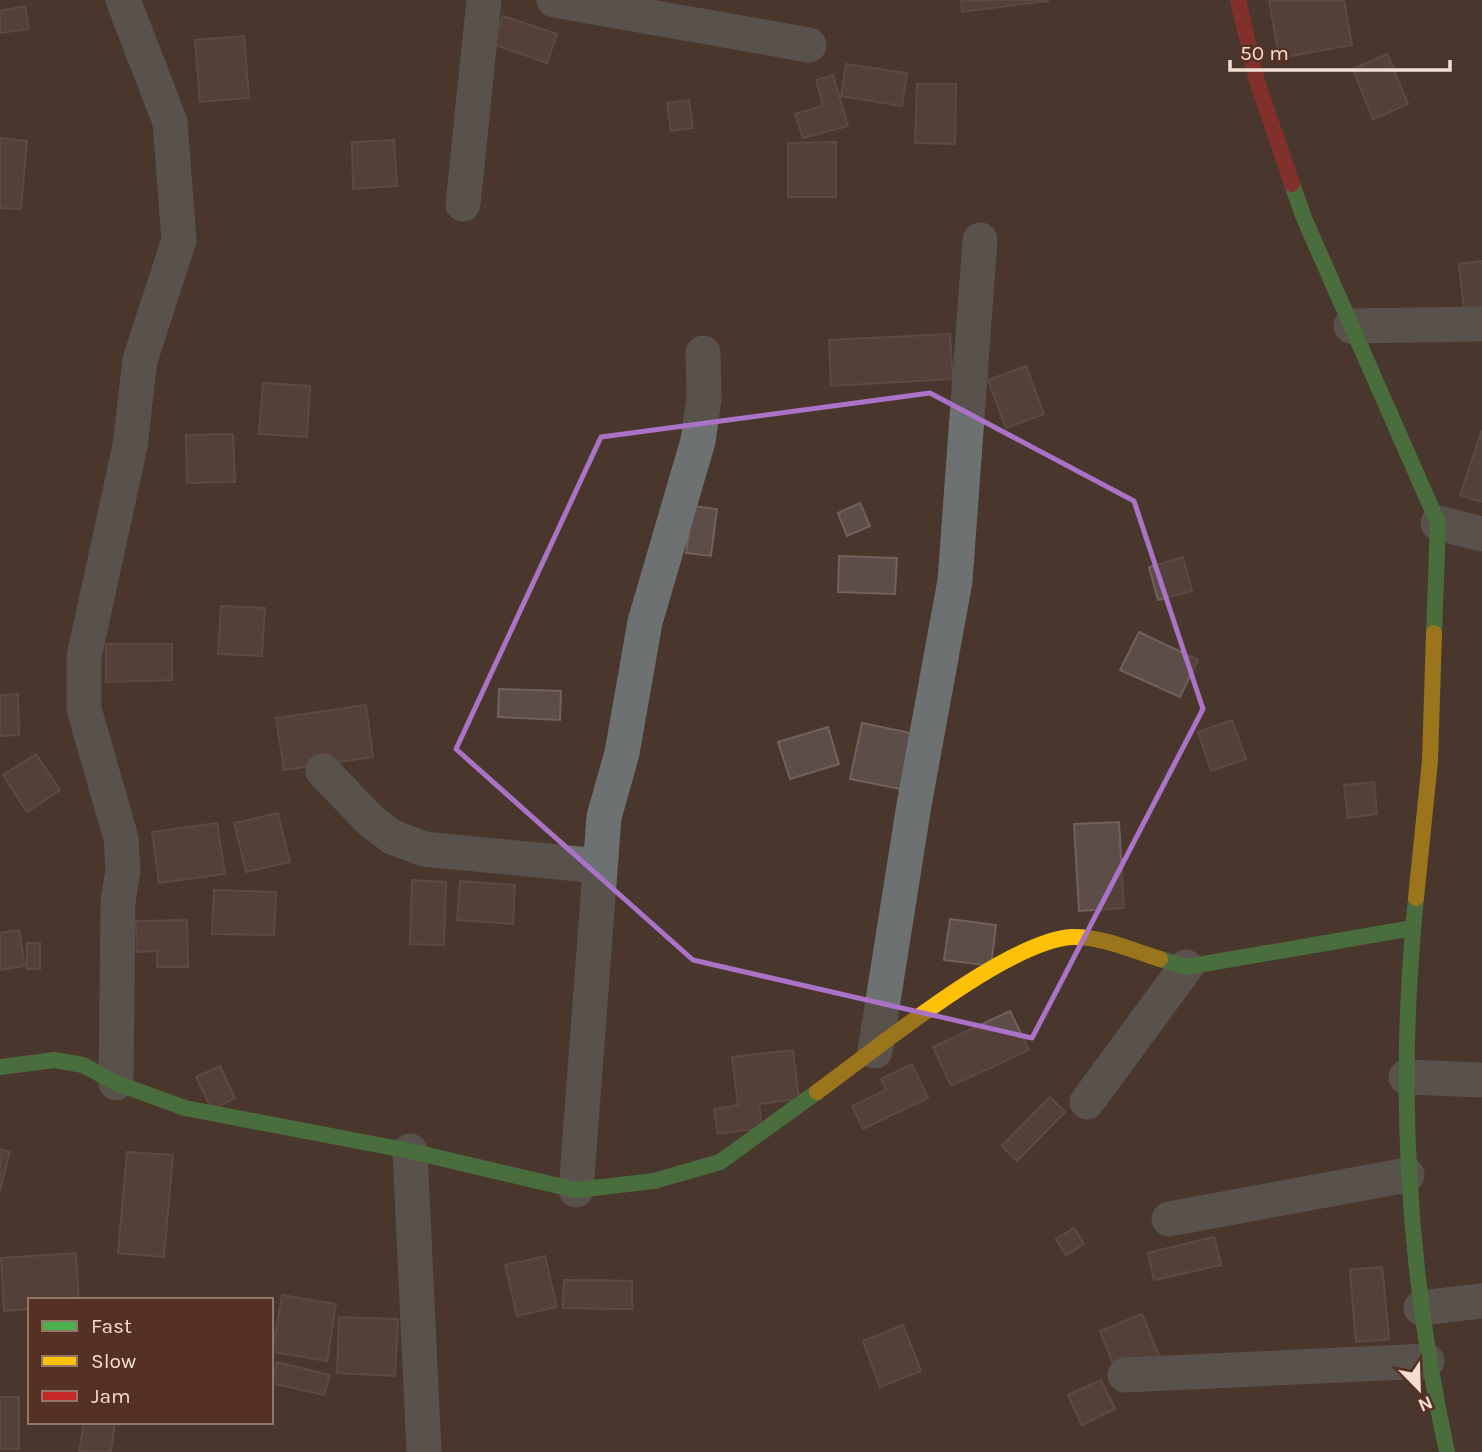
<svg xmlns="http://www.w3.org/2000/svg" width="1482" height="1452" viewBox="0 0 1482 1452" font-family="Karla,sans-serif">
<rect width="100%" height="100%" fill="#49362d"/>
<g fill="#5d4d48" stroke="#72605c" stroke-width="2">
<polygon points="961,0 1048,0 1048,1 962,12"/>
<polygon points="1269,0 1344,0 1352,45 1279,58"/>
<polygon points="25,6 29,29 0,33 0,11"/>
<polygon points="503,16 557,34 547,63 492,44"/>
<polygon points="244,36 249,98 200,102 195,40"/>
<polygon points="1387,54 1408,104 1373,119 1353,69"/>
<polygon points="1387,54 1408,104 1373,119 1353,69"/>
<polygon points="846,64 907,73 902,106 841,96"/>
<polygon points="833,75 848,126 803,138 795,114 823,106 816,80"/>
<polygon points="917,84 956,84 955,144 915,143"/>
<polygon points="689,100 693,128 671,131 667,103"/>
<polygon points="0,138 27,141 21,209 0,208"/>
<polygon points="394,140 397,186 353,189 352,142"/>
<polygon points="836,142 836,197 788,197 788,143"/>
<polygon points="1482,261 1482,324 1466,326 1459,264"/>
<polygon points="1482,261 1482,324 1466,326 1459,264"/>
<polygon points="950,334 953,379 831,386 829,340"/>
<polygon points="1026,366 1044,414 1006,428 988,380"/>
<polygon points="263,383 310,386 307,437 259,434"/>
<polygon points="1482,430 1482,502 1460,495"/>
<polygon points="233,434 235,482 187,483 186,435"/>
<polygon points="860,503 870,526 847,536 838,513"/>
<polygon points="693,506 717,509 711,556 686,553"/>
<polygon points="839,556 897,558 895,594 838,592"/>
<polygon points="1183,557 1192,591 1158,600 1149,567"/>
<polygon points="221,606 265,608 262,656 218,654"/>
<polygon points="1139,632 1198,660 1180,697 1120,670"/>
<polygon points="106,644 172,644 172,680 106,682"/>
<polygon points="499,689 561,691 560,720 498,717"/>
<polygon points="18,694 19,735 0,736 0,695"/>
<polygon points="366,705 373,757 284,770 276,718"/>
<polygon points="1232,720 1246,759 1211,771 1198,732"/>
<polygon points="862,723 916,734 905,790 850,779"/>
<polygon points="828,727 839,764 790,779 778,742"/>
<polygon points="36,754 60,790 27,812 3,775"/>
<polygon points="1374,782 1377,814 1348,818 1344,785"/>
<polygon points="278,813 290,862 246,872 234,823"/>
<polygon points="1119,822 1124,908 1079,911 1074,824"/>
<polygon points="217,823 225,874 159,883 152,832"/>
<polygon points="412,880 446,882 444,945 410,944"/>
<polygon points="460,881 515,885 513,924 457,920"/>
<polygon points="214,890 276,892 274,935 212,934"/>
<polygon points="950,919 996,925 991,966 944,960"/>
<polygon points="187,920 188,967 157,967 157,951 137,952 136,921"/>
<polygon points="19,930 25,966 0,970 0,933"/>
<rect x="27" y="943" width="13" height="26"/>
<polygon points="1010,1011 1029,1050 951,1086 933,1047"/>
<polygon points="793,1050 799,1099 759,1104 762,1128 718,1134 714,1109 738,1105 732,1057"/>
<polygon points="912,1064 928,1098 863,1129 852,1106 886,1090 881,1079"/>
<polygon points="220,1066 235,1098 212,1110 196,1077"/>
<polygon points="1050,1097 1065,1112 1017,1161 1002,1146"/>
<polygon points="1050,1097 1065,1112 1017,1161 1002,1146"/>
<polygon points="0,1149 10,1152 0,1191"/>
<polygon points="127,1152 173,1155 164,1257 118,1253"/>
<polygon points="1074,1228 1084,1244 1066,1255 1056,1239"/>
<polygon points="1074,1228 1084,1244 1066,1255 1056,1239"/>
<polygon points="1214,1237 1221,1265 1154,1280 1148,1253"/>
<polygon points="1214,1237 1221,1265 1154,1280 1148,1253"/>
<polygon points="76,1253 79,1300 30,1300 30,1309 4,1311 1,1258"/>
<polygon points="545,1256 557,1307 517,1316 505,1265"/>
<polygon points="1382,1267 1389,1339 1356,1342 1350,1270"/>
<polygon points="1382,1267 1389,1339 1356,1342 1350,1270"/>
<polygon points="564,1280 632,1281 632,1309 563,1308"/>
<polygon points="564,1280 632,1281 632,1309 563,1308"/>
<polygon points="282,1295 336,1304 327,1361 272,1352"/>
<polygon points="1142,1314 1163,1366 1121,1383 1100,1331"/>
<polygon points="1142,1314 1163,1366 1121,1383 1100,1331"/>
<polygon points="339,1317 398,1319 395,1376 337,1373"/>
<polygon points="903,1325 921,1371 880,1387 863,1341"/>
<polygon points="903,1325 921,1371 880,1387 863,1341"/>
<polygon points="277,1362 330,1375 324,1395 272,1383"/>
<polygon points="1101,1380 1115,1409 1082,1425 1068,1395"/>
<polygon points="1101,1380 1115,1409 1082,1425 1068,1395"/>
<rect x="0" y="1397" width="19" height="52"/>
<polygon points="84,1422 115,1422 111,1452 79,1452"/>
</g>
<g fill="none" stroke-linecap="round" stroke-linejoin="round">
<g stroke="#6e7172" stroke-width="35">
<polyline points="554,0 809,45"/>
<polyline points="463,204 484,0"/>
<polyline points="1351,326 1482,324"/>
<polyline points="1438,523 1482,534"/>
<polyline points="323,771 369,819 392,837 424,849 599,866"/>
<polyline points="875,1051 914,805 955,581 980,240"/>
<polyline points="1406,1077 1482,1080"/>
<polyline points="116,1083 118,902 123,870 121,838 84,709 84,657 130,446 140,360 179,240 170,122 123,0"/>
<polyline points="1087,1102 1186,967"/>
<polyline points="410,1151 424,1452"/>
<polyline points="576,1190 604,817 622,753 645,622 698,441 704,398 703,353"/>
<polyline points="1169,1219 1407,1175"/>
<polyline points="1421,1308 1482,1301"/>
<polyline points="1125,1375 1427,1361"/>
</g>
<g stroke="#4caf50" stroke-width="16">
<polyline points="1292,184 1304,218 1438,523 1434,633"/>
<path d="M 1416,898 C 1397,1084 1407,1270 1447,1452"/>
<polyline points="1160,959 1186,967 1413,928"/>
<polyline points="0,1067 55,1060 83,1065 116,1083 185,1108 410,1151 576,1190 654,1181 720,1162 817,1092"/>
</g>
<g stroke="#ffc107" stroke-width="16">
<polyline points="1416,898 1430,761 1434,633"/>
<path d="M 817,1092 C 874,1051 1006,941 1072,937 C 1100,936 1134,951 1160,959"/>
</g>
<polyline stroke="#c62828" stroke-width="16" points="1238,0 1257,81 1292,184"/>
</g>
<path d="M0 0H1482V1452H0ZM 930,393 L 1134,501 L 1203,709 L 1032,1038 L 693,960 L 456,749 L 601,437 Z" fill="#49362d" fill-opacity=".55" fill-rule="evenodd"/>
<path fill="none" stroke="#ab73c7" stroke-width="5" stroke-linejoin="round" d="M 930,393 L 1134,501 L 1203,709 L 1032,1038 L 693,960 L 456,749 L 601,437 Z"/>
<rect x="28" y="1298" width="245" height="126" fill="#543122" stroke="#947669" stroke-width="2"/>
<rect x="42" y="1321" width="35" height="10" fill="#4caf50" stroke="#947669" stroke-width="2"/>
<text x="91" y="1333" font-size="21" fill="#f4ded4">Fast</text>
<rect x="42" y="1356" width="35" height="10" fill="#ffc107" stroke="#947669" stroke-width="2"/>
<text x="91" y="1368" font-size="21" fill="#f4ded4">Slow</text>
<rect x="42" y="1391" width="35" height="10" fill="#c62828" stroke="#947669" stroke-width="2"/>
<text x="91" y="1403" font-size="21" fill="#f4ded4">Jam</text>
<g transform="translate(1419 1389) rotate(157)" stroke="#543122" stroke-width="5" paint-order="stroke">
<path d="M0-5L12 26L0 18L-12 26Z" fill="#f4ded4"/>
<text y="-10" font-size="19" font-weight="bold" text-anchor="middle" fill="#f4ded4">N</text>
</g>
<path d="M1230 60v10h220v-10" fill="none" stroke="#f4ded4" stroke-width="3.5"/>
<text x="1240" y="60" font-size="21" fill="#f4ded4" stroke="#543122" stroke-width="5" paint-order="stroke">50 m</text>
</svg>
